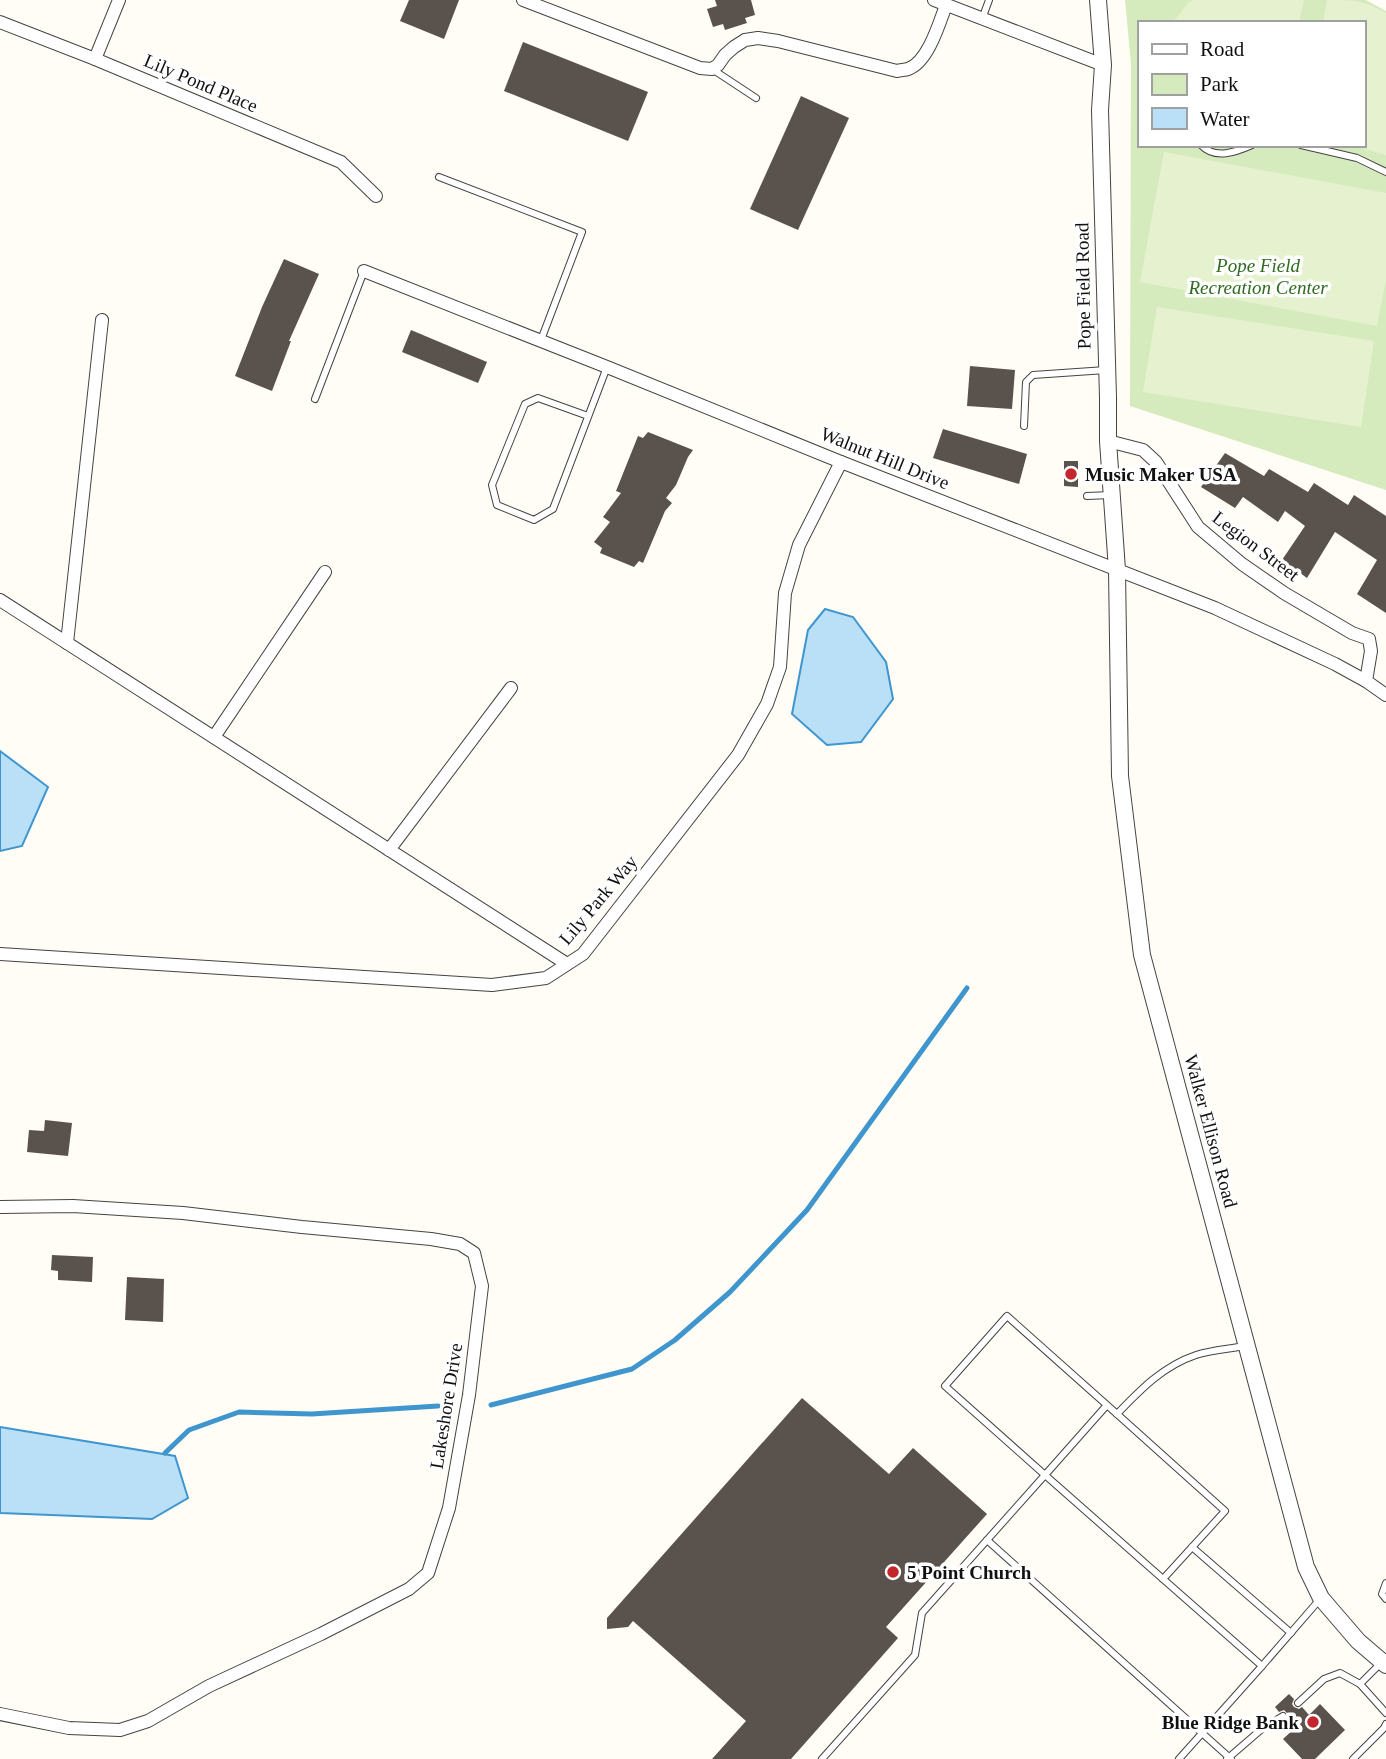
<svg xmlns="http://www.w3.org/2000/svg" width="1386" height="1759" viewBox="0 0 1386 1759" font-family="Georgia,serif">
<rect width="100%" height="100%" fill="#fffdf5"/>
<path fill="#d5ebbd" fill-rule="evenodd" d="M 1125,0 L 1366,0 L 1386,11 L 1386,490 L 1130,406 L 1131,64 ZM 1139,23 L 1363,23 L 1363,145 L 1139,145 Z"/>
<g fill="#e6f2cf">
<polygon points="1193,0 1304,0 1299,23 1172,23 1188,3"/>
<path d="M 1327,0 C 1353,0 1363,0 1386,13 L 1386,155 L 1352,145 L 1363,145 L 1363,23 L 1323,23 Z"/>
<polygon points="1164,152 1386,193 1386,280 1377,326 1140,282"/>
<polygon points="1157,307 1374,341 1361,427 1143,392"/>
</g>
<g fill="#b9e0f7" stroke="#3f96cf" stroke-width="2">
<polygon points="825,609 853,617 886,662 893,699 861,742 827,745 792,714 808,630"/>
<polygon points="0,751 48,787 22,846 0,851"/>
<polygon points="0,1427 175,1456 188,1498 152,1519 0,1513"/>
</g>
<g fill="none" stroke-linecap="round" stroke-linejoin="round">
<g stroke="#3f96cf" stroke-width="5">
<polyline points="491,1405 632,1369 675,1340 730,1292 807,1210 967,988"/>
<polyline points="165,1453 189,1430 239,1412 312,1414 438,1406"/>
</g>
</g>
<g fill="#5a524d">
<polygon points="409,0 459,0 444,39 400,21"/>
<polygon points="715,0 751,0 755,15 745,18 747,23 725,30 723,24 713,27 707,9 717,6"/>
<polygon points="523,42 648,92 628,141 504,91"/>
<polygon points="801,96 849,118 798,230 750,209"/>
<polygon points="284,259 319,274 289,341 291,341 272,391 235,376 262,307"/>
<polygon points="411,330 487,362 478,383 402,352"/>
<polygon points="970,366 1015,370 1012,409 967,406"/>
<polygon points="943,429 1027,454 1019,484 933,458"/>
<polygon points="648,432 693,450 688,457 676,485 666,498 672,503 665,511 643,563 639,561 634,567 600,553 602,548 594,542 610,522 603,517 621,493 616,491 638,436 643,438"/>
<polygon points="1225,453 1264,476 1269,469 1308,492 1314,483 1348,505 1354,495 1386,516 1386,613 1357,594 1377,560 1335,532 1307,578 1282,560 1305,526 1285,511 1278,522 1243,497 1235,508 1201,487"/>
<polygon points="1064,461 1078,461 1078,487 1064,486"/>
<polygon points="45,1120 72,1123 68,1156 27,1152 29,1130 44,1131"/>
<polygon points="52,1255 93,1257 92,1282 58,1280 58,1271 51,1270"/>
<polygon points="127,1277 164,1279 163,1322 125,1320"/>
<polygon points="802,1398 889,1474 913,1448 987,1514 886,1627 898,1638 791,1759 712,1759 746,1721 633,1621 628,1627 607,1629 607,1618"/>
<polygon points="1289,1694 1294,1699 1292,1704 1294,1707 1299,1709 1302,1707 1309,1715 1320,1704 1345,1730 1315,1759 1302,1759 1283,1739 1295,1728 1287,1720 1289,1717 1287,1713 1284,1710 1279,1712 1275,1707"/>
</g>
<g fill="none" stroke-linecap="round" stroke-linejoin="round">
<g stroke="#444" stroke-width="8">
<g id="service">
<polyline points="982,19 989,0"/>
<polyline points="712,69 756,98"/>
<path d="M 1201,145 C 1215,160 1236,152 1252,145"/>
<polyline points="1301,145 1357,158 1386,172"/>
<polyline points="439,177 582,232 541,340"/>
<polyline points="315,399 364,271"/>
<polyline points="588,416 538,398 525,404 492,485 497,505 534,520 553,509 607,367"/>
<polyline points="1024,426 1026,382 1033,375 1106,370"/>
<polyline points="1087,496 1111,495"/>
<path d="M 1244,1346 C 1229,1349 1211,1350 1196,1355 C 1163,1366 1140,1390 1117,1414 L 1225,1511 L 1163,1579 L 1262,1666 L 1321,1598"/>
<polyline points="1107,1405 1045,1475 945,1386 1007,1316 1117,1414"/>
<polyline points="987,1540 1231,1759"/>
<polyline points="1192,1547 1291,1633"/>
<polyline points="1386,1583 1382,1594 1386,1599"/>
<polyline points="1382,1662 1360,1684 1386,1713"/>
<polyline points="1298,1703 1324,1679 1340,1673 1360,1684"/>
<polyline points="822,1759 915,1655 922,1613 1045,1475 1163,1579"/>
<polyline points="1179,1759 1262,1666"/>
<polyline points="1227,1759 1263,1728 1283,1716"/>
<polyline points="1353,1759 1384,1728 1386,1724"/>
</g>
</g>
<g stroke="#444" stroke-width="14">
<g id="minor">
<path d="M 523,0 L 700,68 L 712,69 L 718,65 L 725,55 L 734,47 L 745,40 L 758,38 L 778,41 L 897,71 C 901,70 905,70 908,69 C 928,62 939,24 946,5"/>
<polyline points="934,0 1103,65"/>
<polyline points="0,22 95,59 341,162 376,196"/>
<polyline points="95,59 119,0"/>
<polyline points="364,271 607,367 841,462 1215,608 1335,664 1366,681 1386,695"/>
<polyline points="1108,441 1143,450 1156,462 1198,527 1242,564 1284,593 1352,633 1369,639 1371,651 1366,681"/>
<polyline points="0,600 567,964"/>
<polyline points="67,643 102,320"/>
<polyline points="214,737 325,572"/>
<polyline points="389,850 511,688"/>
<polyline points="0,954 492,985 546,978 583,954 738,755 767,704 780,667 785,593 799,545 841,462"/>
<polyline points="0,1207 73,1206 183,1213 302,1227 431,1239 460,1244 474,1253 482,1286 469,1395 449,1508 428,1573 409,1589 321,1634 209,1686 148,1721 120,1730 69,1728 0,1714"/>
</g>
</g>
<g stroke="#444" stroke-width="18">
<polyline id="tertiary" points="1098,0 1103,65 1100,110 1108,397 1108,441 1117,570 1120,776 1142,955 1306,1567 1321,1598 1358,1641 1386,1665"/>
</g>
<use href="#service" stroke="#fff" stroke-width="6"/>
<use href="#minor" stroke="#fff" stroke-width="12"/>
<use href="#tertiary" stroke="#fff" stroke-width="16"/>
</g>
<g fill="#c4262e" stroke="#fff" stroke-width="2.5">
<circle cx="1071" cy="474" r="7"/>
<circle cx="893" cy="1572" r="7"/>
<circle cx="1313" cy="1722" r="7"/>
</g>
<g text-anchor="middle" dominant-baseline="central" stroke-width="7" stroke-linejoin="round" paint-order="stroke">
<g font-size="19" fill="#111" stroke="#fff">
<text transform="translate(201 83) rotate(23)">Lily Pond Place</text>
<text transform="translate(1083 286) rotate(-91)">Pope Field Road</text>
<text transform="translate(885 458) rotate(22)">Walnut Hill Drive</text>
<text transform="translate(1256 546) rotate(37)">Legion Street</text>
<text transform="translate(598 900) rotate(-50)">Lily Park Way</text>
<text transform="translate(1211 1131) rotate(75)">Walker Ellison Road</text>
<text transform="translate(446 1406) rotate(-81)">Lakeshore Drive</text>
</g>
<g font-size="19" font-style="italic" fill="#2f6b1f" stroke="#fff">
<text x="1258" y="265">Pope Field<tspan x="1258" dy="22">Recreation Center</tspan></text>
</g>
<g font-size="19" font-weight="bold" fill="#111" stroke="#fff" text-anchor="start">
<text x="1085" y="474">Music Maker USA</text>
<text x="907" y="1572">5 Point Church</text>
<text x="1299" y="1722" text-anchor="end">Blue Ridge Bank</text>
</g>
</g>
<rect x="1138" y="21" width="228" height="126" fill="#ffffff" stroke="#a0a0a0" stroke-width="2"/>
<rect x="1152" y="44" width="35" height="10" fill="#ffffff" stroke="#a0a0a0" stroke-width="2"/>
<text x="1200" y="56" font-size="21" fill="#111111">Road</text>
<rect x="1152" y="74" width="35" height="21" fill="#d5ebbd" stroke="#a0a0a0" stroke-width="2"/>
<text x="1200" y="91" font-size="21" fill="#111111">Park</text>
<rect x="1152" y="108" width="35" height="21" fill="#b9e0f7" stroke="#a0a0a0" stroke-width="2"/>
<text x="1200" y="126" font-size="21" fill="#111111">Water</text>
</svg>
